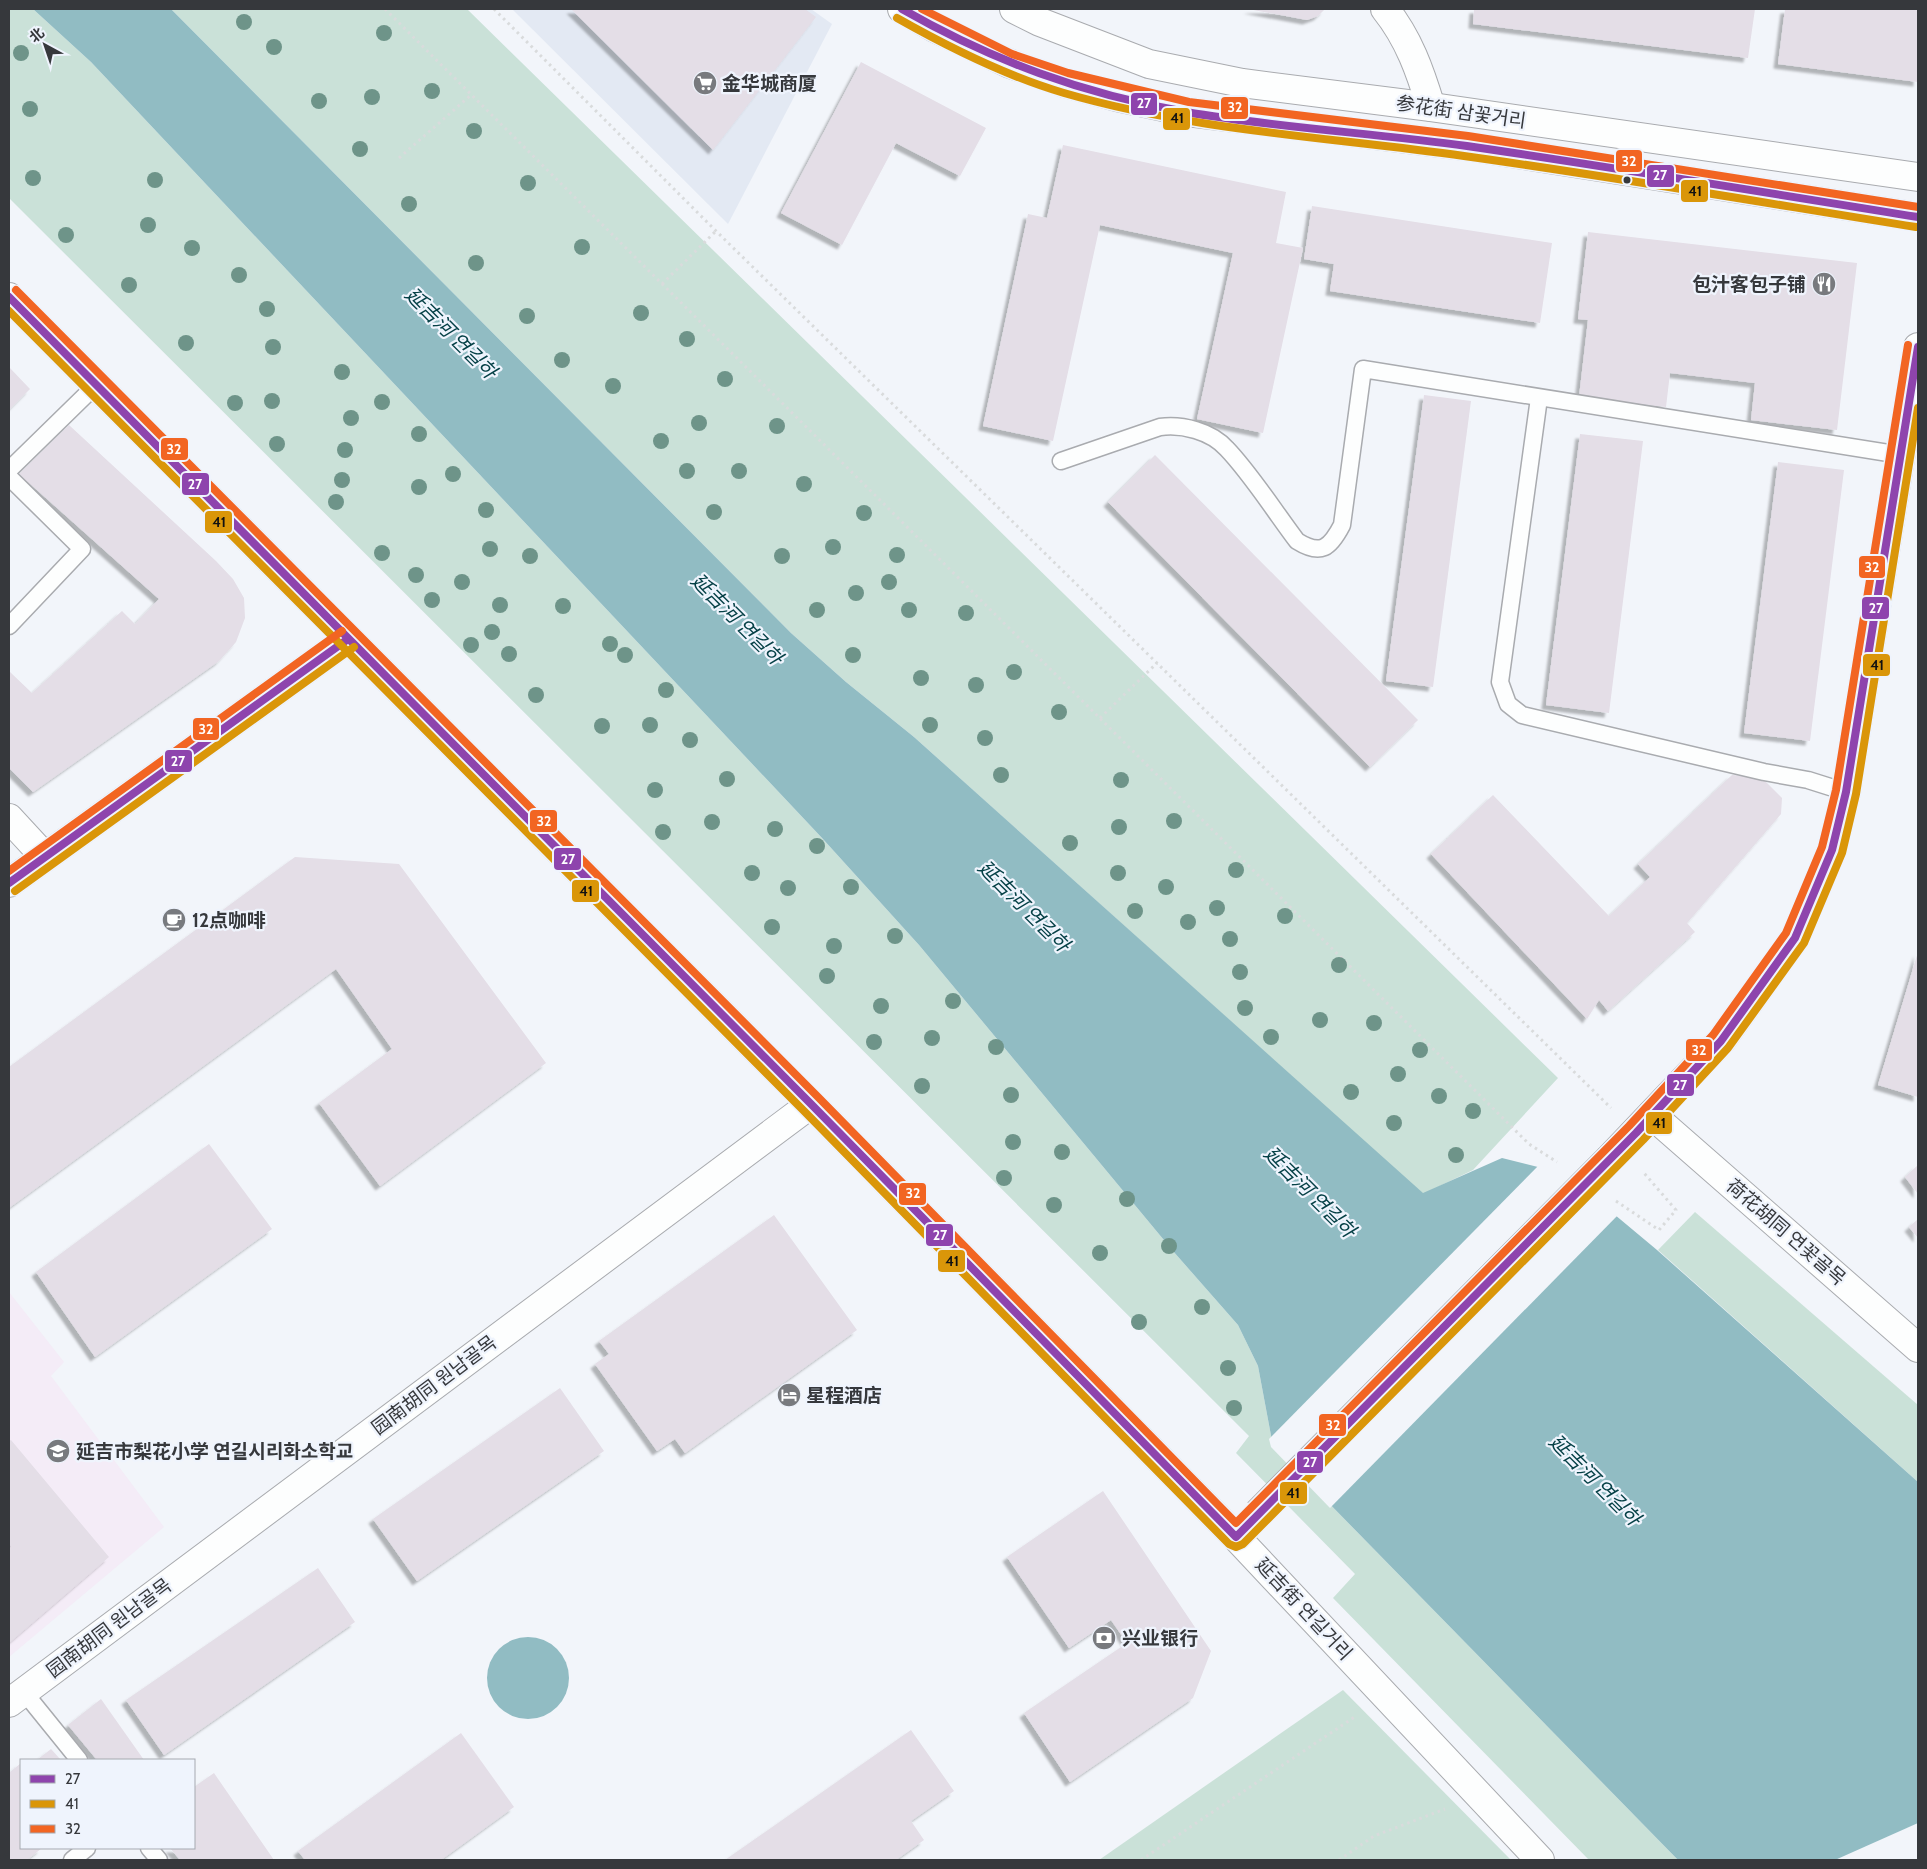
<svg xmlns="http://www.w3.org/2000/svg" width="1927" height="1869" viewBox="0 0 1927 1869" font-family="Cabin,'Noto Sans SC','Noto Sans KR',sans-serif">
<defs>
<filter id="shadow"><feDropShadow dx="-4.5" dy="4.5" stdDeviation="1" flood-color="#0004"/></filter>
</defs>
<rect width="100%" height="100%" fill="#f2f5fa"/>
<polygon fill="#e3e9f3" points="512,9 811,9 832,24 728,224"/>
<polygon fill="#f4ecf7" points="9,1292 64,1362 51,1376 164,1527 9,1657"/>
<g fill="#cae1d8">
<polygon points="9,9 33,9 91,62 822,838 919,945 1173,1251 1238,1325 1258,1366 1273,1446 1678,1860 1589,1860 1333,1598 1355,1574 1236,1453 1249,1436 9,198"/>
<polygon points="171,9 467,9 1558,1078 1473,1170 1423,1194 914,737 846,682 791,633"/>
<polygon points="1695,1212 1918,1405 1918,1482 1658,1250"/>
<polygon points="1343,1690 1511,1860 1099,1860"/>
</g>
<g fill="#91bcc3">
<polygon points="33,9 171,9 791,633 846,682 914,737 1423,1193 1502,1158 1566,1174 1657,1250 1918,1482 1918,1860 1678,1860 1273,1446 1258,1366 1238,1325 1173,1251 919,945 822,838 91,62"/>
<circle cx="528" cy="1678" r="41"/>
</g>
<g fill="#f2f5fa">
<polygon points="1539,1165 1568,1172 1619,1214 1330,1508 1271,1447 1269,1439"/>
<polygon points="1918,1823 1918,1860 1835,1860"/>
</g>
<g fill="#e4dee7" filter="url(#shadow)">
<polygon points="571,9 805,9 816,17 713,150"/>
<polygon points="1248,9 1325,9 1318,16 1307,20"/>
<polygon points="1474,9 1755,9 1748,58 1473,24"/>
<polygon points="1785,9 1918,9 1918,82 1778,64"/>
<polygon points="861,62 986,128 960,176 896,143 842,245 781,213"/>
<polygon points="1063,145 1286,192 1276,243 1303,248 1263,433 1197,419 1233,253 1100,225 1053,441 983,426 1028,214 1047,218"/>
<polygon points="1312,206 1552,243 1540,323 1330,291 1334,264 1304,259"/>
<polygon points="1588,232 1857,263 1837,430 1751,420 1755,383 1670,373 1666,407 1579,397 1588,320 1578,319"/>
<polygon points="9,367 30,389 9,410"/>
<polygon points="1424,395 1471,401 1433,687 1386,681"/>
<polygon points="69,425 216,561 233,579 244,598 245,618 236,642 219,661 33,792 9,768 9,671 32,693 122,611 135,624 159,599 19,474"/>
<polygon points="1580,434 1643,441 1609,713 1546,705"/>
<polygon points="1155,455 1418,720 1370,767 1108,502"/>
<polygon points="1778,462 1844,470 1810,741 1744,733"/>
<polygon points="1732,775 1761,777 1782,798 1781,814 1687,923 1695,932 1608,1011 1599,1000 1587,1019 1431,854 1493,795 1609,916 1650,877 1638,864"/>
<polygon points="295,857 399,864 546,1063 380,1186 319,1103 392,1049 336,969 9,1208 9,1067"/>
<polygon points="1918,952 1918,1097 1878,1085"/>
<polygon points="209,1144 272,1229 95,1357 36,1272"/>
<polygon points="1918,1165 1918,1194 1905,1177"/>
<polygon points="774,1215 857,1330 685,1453 675,1439 657,1451 595,1364 609,1354 599,1341"/>
<polygon points="1918,1219 1918,1238 1909,1227"/>
<polygon points="560,1388 604,1451 417,1581 373,1519"/>
<polygon points="11,1440 109,1557 9,1643 9,1548 11,1547 9,1544 9,1441"/>
<polygon points="1103,1491 1211,1651 1193,1698 1070,1782 1024,1713 1127,1643 1111,1620 1069,1648 1007,1557"/>
<polygon points="318,1568 355,1622 164,1755 126,1700"/>
<polygon points="101,1699 144,1760 97,1760 68,1725"/>
<polygon points="911,1730 954,1791 911,1821 924,1840 896,1860 725,1860"/>
<polygon points="461,1733 514,1807 441,1860 305,1860 298,1851"/>
<polygon points="51,1749 61,1760 37,1760"/>
<polygon points="21,1763 21,1848 42,1848 27,1860 9,1860 9,1773"/>
<polygon points="214,1773 274,1860 180,1860 170,1848 194,1848 194,1787"/>
</g>
<g fill="none" stroke-linecap="round" stroke-linejoin="round">
<g stroke="#a9abaf" stroke-width="19">
<g id="lane">
<polyline points="1539,398 1500,682 1508,704 1522,715 1764,772 1808,780 1846,792"/>
<path d="M 1061,461 L 1160,427 C 1182,424 1211,431 1227,449 C 1251,474 1275,512 1297,541 C 1321,556 1330,548 1342,525 L 1363,369 L 1901,455"/>
<polyline points="9,470 97,384"/>
<polyline points="9,477 82,549 9,626"/>
<polyline points="24,1692 79,1760"/>
<polyline points="149,1848 159,1860"/>
<polyline points="72,1860 87,1848"/>
</g>
</g>
<g stroke="#a9abaf" stroke-width="30">
<g id="street">
<path d="M 1385,9 C 1409,39 1420,71 1431,107"/>
<polyline points="9,818 45,857"/>
<polyline points="1653,1116 1918,1348"/>
<polyline points="9,1703 811,1104"/>
</g>
</g>
<g stroke="#a9abaf" stroke-width="30">
<g id="secondary">
<polyline points="902,9 935,28 1008,63 1065,83 1117,97 1187,112 1466,146 1918,217"/>
<polyline points="1014,9 1040,22 1149,64 1242,83 1431,107 1918,177"/>
<polyline points="9,297 811,1104 1236,1537 1540,1860"/>
<polyline points="9,883 348,639"/>
<polyline points="1610,1158 1721,1041 1795,938 1832,850 1846,792 1918,347"/>
</g>
</g>
<g stroke="#d9dbdc" stroke-width="3" stroke-dasharray="2.5 4" stroke-linecap="butt">
<polyline points="385,9 1529,1144 1557,1162"/>
<polyline points="494,9 716,231 1611,1108"/>
<polyline points="399,158 471,95"/>
<polyline points="662,284 716,231"/>
<polyline points="1100,718 1157,663"/>
<polyline points="1616,1201 1659,1230 1676,1210 1644,1173"/>
<polyline points="1141,1860 1356,1716"/>
<polyline points="1339,1860 1374,1836 1445,1809"/>
</g>
<use href="#lane" stroke="#fdfefe" stroke-width="16"/>
<use href="#street" stroke="#fdfefe" stroke-width="28"/>
<use href="#secondary" stroke="#fdfefe" stroke-width="28"/>
<g stroke="#a9abaf" stroke-width="30" stroke-linecap="butt">
<polyline id="secondary-bridge" points="1258,1513 1610,1158"/>
</g>
<use href="#secondary-bridge" stroke="#fdfefe" stroke-width="28"/>
<g stroke="#eff4fd" stroke-width="11">
<g id="bus-1">
<path d="M 902,9 C 993,61 1083,94 1186,112 C 1279,128 1374,133 1467,146 C 1618,168 1768,193 1918,217"/>
<polyline points="9,297 811,1104 1236,1537 1636,1133 1721,1041 1795,938 1832,850 1846,792 1918,347"/>
<polyline points="9,883 348,639"/>
</g>
</g>
<g stroke="#eff4fd" stroke-width="11">
<g id="bus-2">
<path d="M 897,18 C 950,48 1006,76 1064,93 C 1195,131 1330,137 1464,156 C 1615,177 1766,203 1916,227"/>
<polyline points="9,311 804,1111 1229,1544 1236,1547 1243,1544 1643,1140 1728,1048 1804,943 1842,853 1856,794 1918,408"/>
<polyline points="15,891 354,647"/>
</g>
</g>
<g stroke="#eff4fd" stroke-width="11">
<g id="bus-3">
<polyline points="922,9 1012,54 1068,73 1189,102 1468,136 1918,207"/>
<polyline points="16,290 818,1097 1236,1523 1629,1126 1713,1035 1786,933 1822,847 1836,790 1908,345"/>
<polyline points="9,871 342,631"/>
</g>
</g>
<use href="#bus-1" stroke="#8e44ad" stroke-width="8"/>
<use href="#bus-2" stroke="#da9609" stroke-width="8"/>
<use href="#bus-3" stroke="#f26522" stroke-width="8"/>
</g>
<g fill="#6e9489">
<circle cx="244" cy="22" r="8"/>
<circle cx="384" cy="33" r="8"/>
<circle cx="274" cy="47" r="8"/>
<circle cx="21" cy="53" r="8"/>
<circle cx="432" cy="91" r="8"/>
<circle cx="372" cy="97" r="8"/>
<circle cx="319" cy="101" r="8"/>
<circle cx="30" cy="109" r="8"/>
<circle cx="474" cy="131" r="8"/>
<circle cx="360" cy="149" r="8"/>
<circle cx="33" cy="178" r="8"/>
<circle cx="155" cy="180" r="8"/>
<circle cx="528" cy="183" r="8"/>
<circle cx="409" cy="204" r="8"/>
<circle cx="148" cy="225" r="8"/>
<circle cx="66" cy="235" r="8"/>
<circle cx="582" cy="247" r="8"/>
<circle cx="192" cy="248" r="8"/>
<circle cx="476" cy="263" r="8"/>
<circle cx="239" cy="275" r="8"/>
<circle cx="129" cy="285" r="8"/>
<circle cx="267" cy="309" r="8"/>
<circle cx="641" cy="313" r="8"/>
<circle cx="527" cy="316" r="8"/>
<circle cx="687" cy="339" r="8"/>
<circle cx="186" cy="343" r="8"/>
<circle cx="273" cy="347" r="8"/>
<circle cx="562" cy="360" r="8"/>
<circle cx="342" cy="372" r="8"/>
<circle cx="725" cy="379" r="8"/>
<circle cx="613" cy="386" r="8"/>
<circle cx="272" cy="401" r="8"/>
<circle cx="382" cy="402" r="8"/>
<circle cx="235" cy="403" r="8"/>
<circle cx="351" cy="418" r="8"/>
<circle cx="699" cy="423" r="8"/>
<circle cx="777" cy="426" r="8"/>
<circle cx="419" cy="434" r="8"/>
<circle cx="661" cy="441" r="8"/>
<circle cx="277" cy="444" r="8"/>
<circle cx="345" cy="450" r="8"/>
<circle cx="687" cy="471" r="8"/>
<circle cx="739" cy="471" r="8"/>
<circle cx="453" cy="474" r="8"/>
<circle cx="342" cy="480" r="8"/>
<circle cx="804" cy="484" r="8"/>
<circle cx="419" cy="487" r="8"/>
<circle cx="336" cy="502" r="8"/>
<circle cx="486" cy="510" r="8"/>
<circle cx="714" cy="512" r="8"/>
<circle cx="864" cy="513" r="8"/>
<circle cx="833" cy="547" r="8"/>
<circle cx="490" cy="549" r="8"/>
<circle cx="382" cy="553" r="8"/>
<circle cx="897" cy="555" r="8"/>
<circle cx="530" cy="556" r="8"/>
<circle cx="782" cy="556" r="8"/>
<circle cx="416" cy="575" r="8"/>
<circle cx="462" cy="582" r="8"/>
<circle cx="889" cy="582" r="8"/>
<circle cx="856" cy="593" r="8"/>
<circle cx="432" cy="600" r="8"/>
<circle cx="500" cy="605" r="8"/>
<circle cx="563" cy="606" r="8"/>
<circle cx="817" cy="610" r="8"/>
<circle cx="909" cy="610" r="8"/>
<circle cx="966" cy="613" r="8"/>
<circle cx="492" cy="632" r="8"/>
<circle cx="610" cy="644" r="8"/>
<circle cx="471" cy="645" r="8"/>
<circle cx="509" cy="654" r="8"/>
<circle cx="625" cy="655" r="8"/>
<circle cx="853" cy="655" r="8"/>
<circle cx="1014" cy="672" r="8"/>
<circle cx="921" cy="678" r="8"/>
<circle cx="976" cy="685" r="8"/>
<circle cx="666" cy="690" r="8"/>
<circle cx="536" cy="695" r="8"/>
<circle cx="1059" cy="712" r="8"/>
<circle cx="650" cy="725" r="8"/>
<circle cx="930" cy="725" r="8"/>
<circle cx="602" cy="726" r="8"/>
<circle cx="985" cy="738" r="8"/>
<circle cx="690" cy="740" r="8"/>
<circle cx="1001" cy="775" r="8"/>
<circle cx="727" cy="779" r="8"/>
<circle cx="1121" cy="780" r="8"/>
<circle cx="655" cy="790" r="8"/>
<circle cx="1174" cy="821" r="8"/>
<circle cx="712" cy="822" r="8"/>
<circle cx="1119" cy="827" r="8"/>
<circle cx="775" cy="829" r="8"/>
<circle cx="663" cy="832" r="8"/>
<circle cx="1070" cy="843" r="8"/>
<circle cx="817" cy="846" r="8"/>
<circle cx="1236" cy="870" r="8"/>
<circle cx="752" cy="873" r="8"/>
<circle cx="1118" cy="873" r="8"/>
<circle cx="851" cy="887" r="8"/>
<circle cx="1166" cy="887" r="8"/>
<circle cx="788" cy="888" r="8"/>
<circle cx="1217" cy="908" r="8"/>
<circle cx="1135" cy="911" r="8"/>
<circle cx="1285" cy="916" r="8"/>
<circle cx="1188" cy="922" r="8"/>
<circle cx="772" cy="927" r="8"/>
<circle cx="895" cy="936" r="8"/>
<circle cx="1230" cy="939" r="8"/>
<circle cx="834" cy="946" r="8"/>
<circle cx="1339" cy="965" r="8"/>
<circle cx="1240" cy="972" r="8"/>
<circle cx="827" cy="976" r="8"/>
<circle cx="953" cy="1001" r="8"/>
<circle cx="881" cy="1006" r="8"/>
<circle cx="1245" cy="1008" r="8"/>
<circle cx="1320" cy="1020" r="8"/>
<circle cx="1374" cy="1023" r="8"/>
<circle cx="1271" cy="1037" r="8"/>
<circle cx="932" cy="1038" r="8"/>
<circle cx="874" cy="1042" r="8"/>
<circle cx="996" cy="1047" r="8"/>
<circle cx="1420" cy="1050" r="8"/>
<circle cx="1398" cy="1074" r="8"/>
<circle cx="922" cy="1086" r="8"/>
<circle cx="1351" cy="1092" r="8"/>
<circle cx="1011" cy="1095" r="8"/>
<circle cx="1439" cy="1096" r="8"/>
<circle cx="1473" cy="1111" r="8"/>
<circle cx="1394" cy="1123" r="8"/>
<circle cx="1013" cy="1142" r="8"/>
<circle cx="1062" cy="1152" r="8"/>
<circle cx="1456" cy="1155" r="8"/>
<circle cx="1004" cy="1178" r="8"/>
<circle cx="1127" cy="1199" r="8"/>
<circle cx="1054" cy="1205" r="8"/>
<circle cx="1169" cy="1246" r="8"/>
<circle cx="1100" cy="1253" r="8"/>
<circle cx="1202" cy="1307" r="8"/>
<circle cx="1139" cy="1322" r="8"/>
<circle cx="1228" cy="1368" r="8"/>
<circle cx="1234" cy="1408" r="8"/>
</g>
<defs>
<g id="supermarket-disc" transform="scale(1.25)"><circle r="9.5" fill="#787a7e" stroke="#eff4fd"/><path d="M-6-5.5h2.5l.6 2H6L4.5 2H-2.5L-4.4-4H-6ZM-1.5 3.2a1.3 1.3 0 1 0 .1 0ZM3 3.2a1.3 1.3 0 1 0 .1 0Z" fill="#fff"/></g>
<g id="restaurant-disc" transform="scale(1.25)"><circle r="9.5" fill="#787a7e" stroke="#eff4fd"/><path d="M-5-6h1v4h1v-4h1v4h1v-4h1v5L-1.5 .5V6h-2V.5L-5-1ZM5-6V6H3V1.5H1.5Q1.5-4 5-6Z" fill="#fff"/></g>
<g id="cafe-disc" transform="scale(1.25)"><circle r="9.5" fill="#787a7e" stroke="#eff4fd"/><path d="M-5.5-4.5H6V0H3Q3 3.5 0 3.5H-2.5Q-5.5 3.5-5.5 0ZM3-3.2v2h1.7v-2ZM-6 4.5H4V6H-6Z" fill="#fff"/></g>
<g id="hotel-disc" transform="scale(1.25)"><circle r="9.5" fill="#787a7e" stroke="#eff4fd"/><path d="M-6-4.5h1.5V1H6V5H4.5V3h-9V5H-6ZM-4 0a1.8 1.8 0 1 1 3.6 0ZM.5 0V-2.5h3Q6-2.5 6 0Z" fill="#fff"/></g>
<g id="school-disc" transform="scale(1.25)"><circle r="9.5" fill="#787a7e" stroke="#eff4fd"/><path d="M0-5L7-2L0 1L-7-2ZM-4 1L0 2.5L4 1V4Q0 6-4 4Z" fill="#fff"/></g>
<g id="bank-disc" transform="scale(1.25)"><circle r="9.5" fill="#787a7e" stroke="#eff4fd"/><path d="M-6-4H6V4H-6ZM0-2.3a2.3 2.3 0 1 0 0 4.6a2.3 2.3 0 1 0 0-4.6Z" fill="#fff"/></g>
</defs>
<g fill-rule="evenodd">
<use href="#supermarket-disc" x="705" y="83"/>
<use href="#restaurant-disc" x="1824" y="284"/>
<use href="#cafe-disc" x="174" y="920"/>
<use href="#hotel-disc" x="789" y="1395"/>
<use href="#school-disc" x="58" y="1451"/>
<use href="#bank-disc" x="1104" y="1638"/>
</g>
<circle fill="#36383c" stroke="#eff4fd" stroke-width="2" cx="1627" cy="180" r="4.5"/>
<g text-anchor="middle" dominant-baseline="central" stroke-width="4.5" stroke-linejoin="round" paint-order="stroke">
<g font-size="19" font-weight="bold" fill="#36383c" stroke="#eff4fd" text-anchor="start">
<text x="722" y="83">金华城商厦</text>
<text x="1806" y="284" text-anchor="end">包汁客包子铺</text>
<text x="192" y="920">12点咖啡</text>
<text x="806" y="1395">星程酒店</text>
<text x="76" y="1451">延吉市梨花小学 연길시리화소학교</text>
<text x="1122" y="1638">兴业银行</text>
</g>
<g font-size="19" fill="#36383c" stroke="#eff4fd">
<text transform="translate(1461 112) rotate(8)">参花街 삼꽃거리</text>
<text transform="translate(1786 1232) rotate(41)">荷花胡同 연꽃골목</text>
<text transform="translate(434 1385) rotate(-37)">园南胡同 원남골목</text>
<text transform="translate(1304 1609) rotate(47)">延吉街 연길거리</text>
<text transform="translate(109 1628) rotate(-37)">园南胡同 원남골목</text>
</g>
<g font-size="20" font-style="italic" fill="#064147" stroke="#eff4fd">
<text transform="translate(451 333) rotate(45)">延吉河 연길하</text>
<text transform="translate(737 619) rotate(45)">延吉河 연길하</text>
<text transform="translate(1024 906) rotate(45)">延吉河 연길하</text>
<text transform="translate(1310 1192) rotate(45)">延吉河 연길하</text>
<text transform="translate(1595 1480) rotate(45)">延吉河 연길하</text>
</g>
</g>
<g stroke="#eff4fd" stroke-width="2">
<rect x="1130" y="92" width="28" height="24" rx="5" fill="#8e44ad"/>
<rect x="1220" y="96" width="29" height="24" rx="5" fill="#f26522"/>
<rect x="1162" y="107" width="29" height="24" rx="5" fill="#da9609"/>
<rect x="1615" y="149" width="28" height="24" rx="5" fill="#f26522"/>
<rect x="1646" y="164" width="29" height="24" rx="5" fill="#8e44ad"/>
<rect x="1680" y="179" width="29" height="24" rx="5" fill="#da9609"/>
<rect x="160" y="437" width="29" height="24" rx="5" fill="#f26522"/>
<rect x="181" y="472" width="29" height="24" rx="5" fill="#8e44ad"/>
<rect x="204" y="510" width="29" height="24" rx="5" fill="#da9609"/>
<rect x="1858" y="555" width="28" height="24" rx="5" fill="#f26522"/>
<rect x="1861" y="596" width="29" height="24" rx="5" fill="#8e44ad"/>
<rect x="1862" y="653" width="29" height="24" rx="5" fill="#da9609"/>
<rect x="192" y="717" width="28" height="24" rx="5" fill="#f26522"/>
<rect x="164" y="749" width="29" height="24" rx="5" fill="#8e44ad"/>
<rect x="529" y="809" width="29" height="24" rx="5" fill="#f26522"/>
<rect x="553" y="847" width="29" height="24" rx="5" fill="#8e44ad"/>
<rect x="571" y="879" width="29" height="24" rx="5" fill="#da9609"/>
<rect x="1685" y="1038" width="28" height="24" rx="5" fill="#f26522"/>
<rect x="1666" y="1073" width="29" height="24" rx="5" fill="#8e44ad"/>
<rect x="1645" y="1111" width="28" height="24" rx="5" fill="#da9609"/>
<rect x="898" y="1182" width="29" height="24" rx="5" fill="#f26522"/>
<rect x="925" y="1223" width="29" height="24" rx="5" fill="#8e44ad"/>
<rect x="937" y="1249" width="29" height="24" rx="5" fill="#da9609"/>
<rect x="1318" y="1413" width="29" height="24" rx="5" fill="#f26522"/>
<rect x="1296" y="1450" width="28" height="24" rx="5" fill="#8e44ad"/>
<rect x="1279" y="1481" width="29" height="24" rx="5" fill="#da9609"/>
</g>
<g font-size="14" text-anchor="middle" font-weight="bold" fill="#fff">
<text x="1144" y="108">27</text>
<text x="1235" y="112">32</text>
<text x="1629" y="166">32</text>
<text x="1660" y="180">27</text>
<text x="174" y="454">32</text>
<text x="195" y="489">27</text>
<text x="1872" y="572">32</text>
<text x="1876" y="613">27</text>
<text x="206" y="734">32</text>
<text x="178" y="766">27</text>
<text x="544" y="826">32</text>
<text x="568" y="864">27</text>
<text x="1699" y="1055">32</text>
<text x="1680" y="1090">27</text>
<text x="913" y="1198">32</text>
<text x="940" y="1240">27</text>
<text x="1333" y="1430">32</text>
<text x="1310" y="1467">27</text>
</g>
<g font-size="14" text-anchor="middle" font-weight="bold" fill="#111">
<text x="1177" y="123">41</text>
<text x="1695" y="196">41</text>
<text x="219" y="527">41</text>
<text x="1877" y="670">41</text>
<text x="586" y="896">41</text>
<text x="1659" y="1128">41</text>
<text x="952" y="1266">41</text>
<text x="1293" y="1498">41</text>
</g>
<rect width="1927" height="1869" fill="none" stroke="#36383c" stroke-width="20"/>
<rect x="20" y="1759" width="175" height="90" fill="#eff4fd" stroke="#a5a9b0"/>
<rect x="30" y="1775" width="25" height="8" fill="#8e44ad" stroke="#a5a9b0"/>
<text x="65" y="1784" font-size="15" fill="#36383c">27</text>
<rect x="30" y="1800" width="25" height="8" fill="#da9609" stroke="#a5a9b0"/>
<text x="65" y="1809" font-size="15" fill="#36383c">41</text>
<rect x="30" y="1825" width="25" height="8" fill="#f26522" stroke="#a5a9b0"/>
<text x="65" y="1834" font-size="15" fill="#36383c">32</text>
<g transform="translate(45 45) rotate(320)" stroke="#eff4fd" stroke-width="4" paint-order="stroke">
<path d="M0-4L9 19L0 12L-9 19Z" fill="#36383c"/>
<text y="-8" font-size="14" font-weight="bold" text-anchor="middle" fill="#36383c">北</text>
</g>
</svg>
